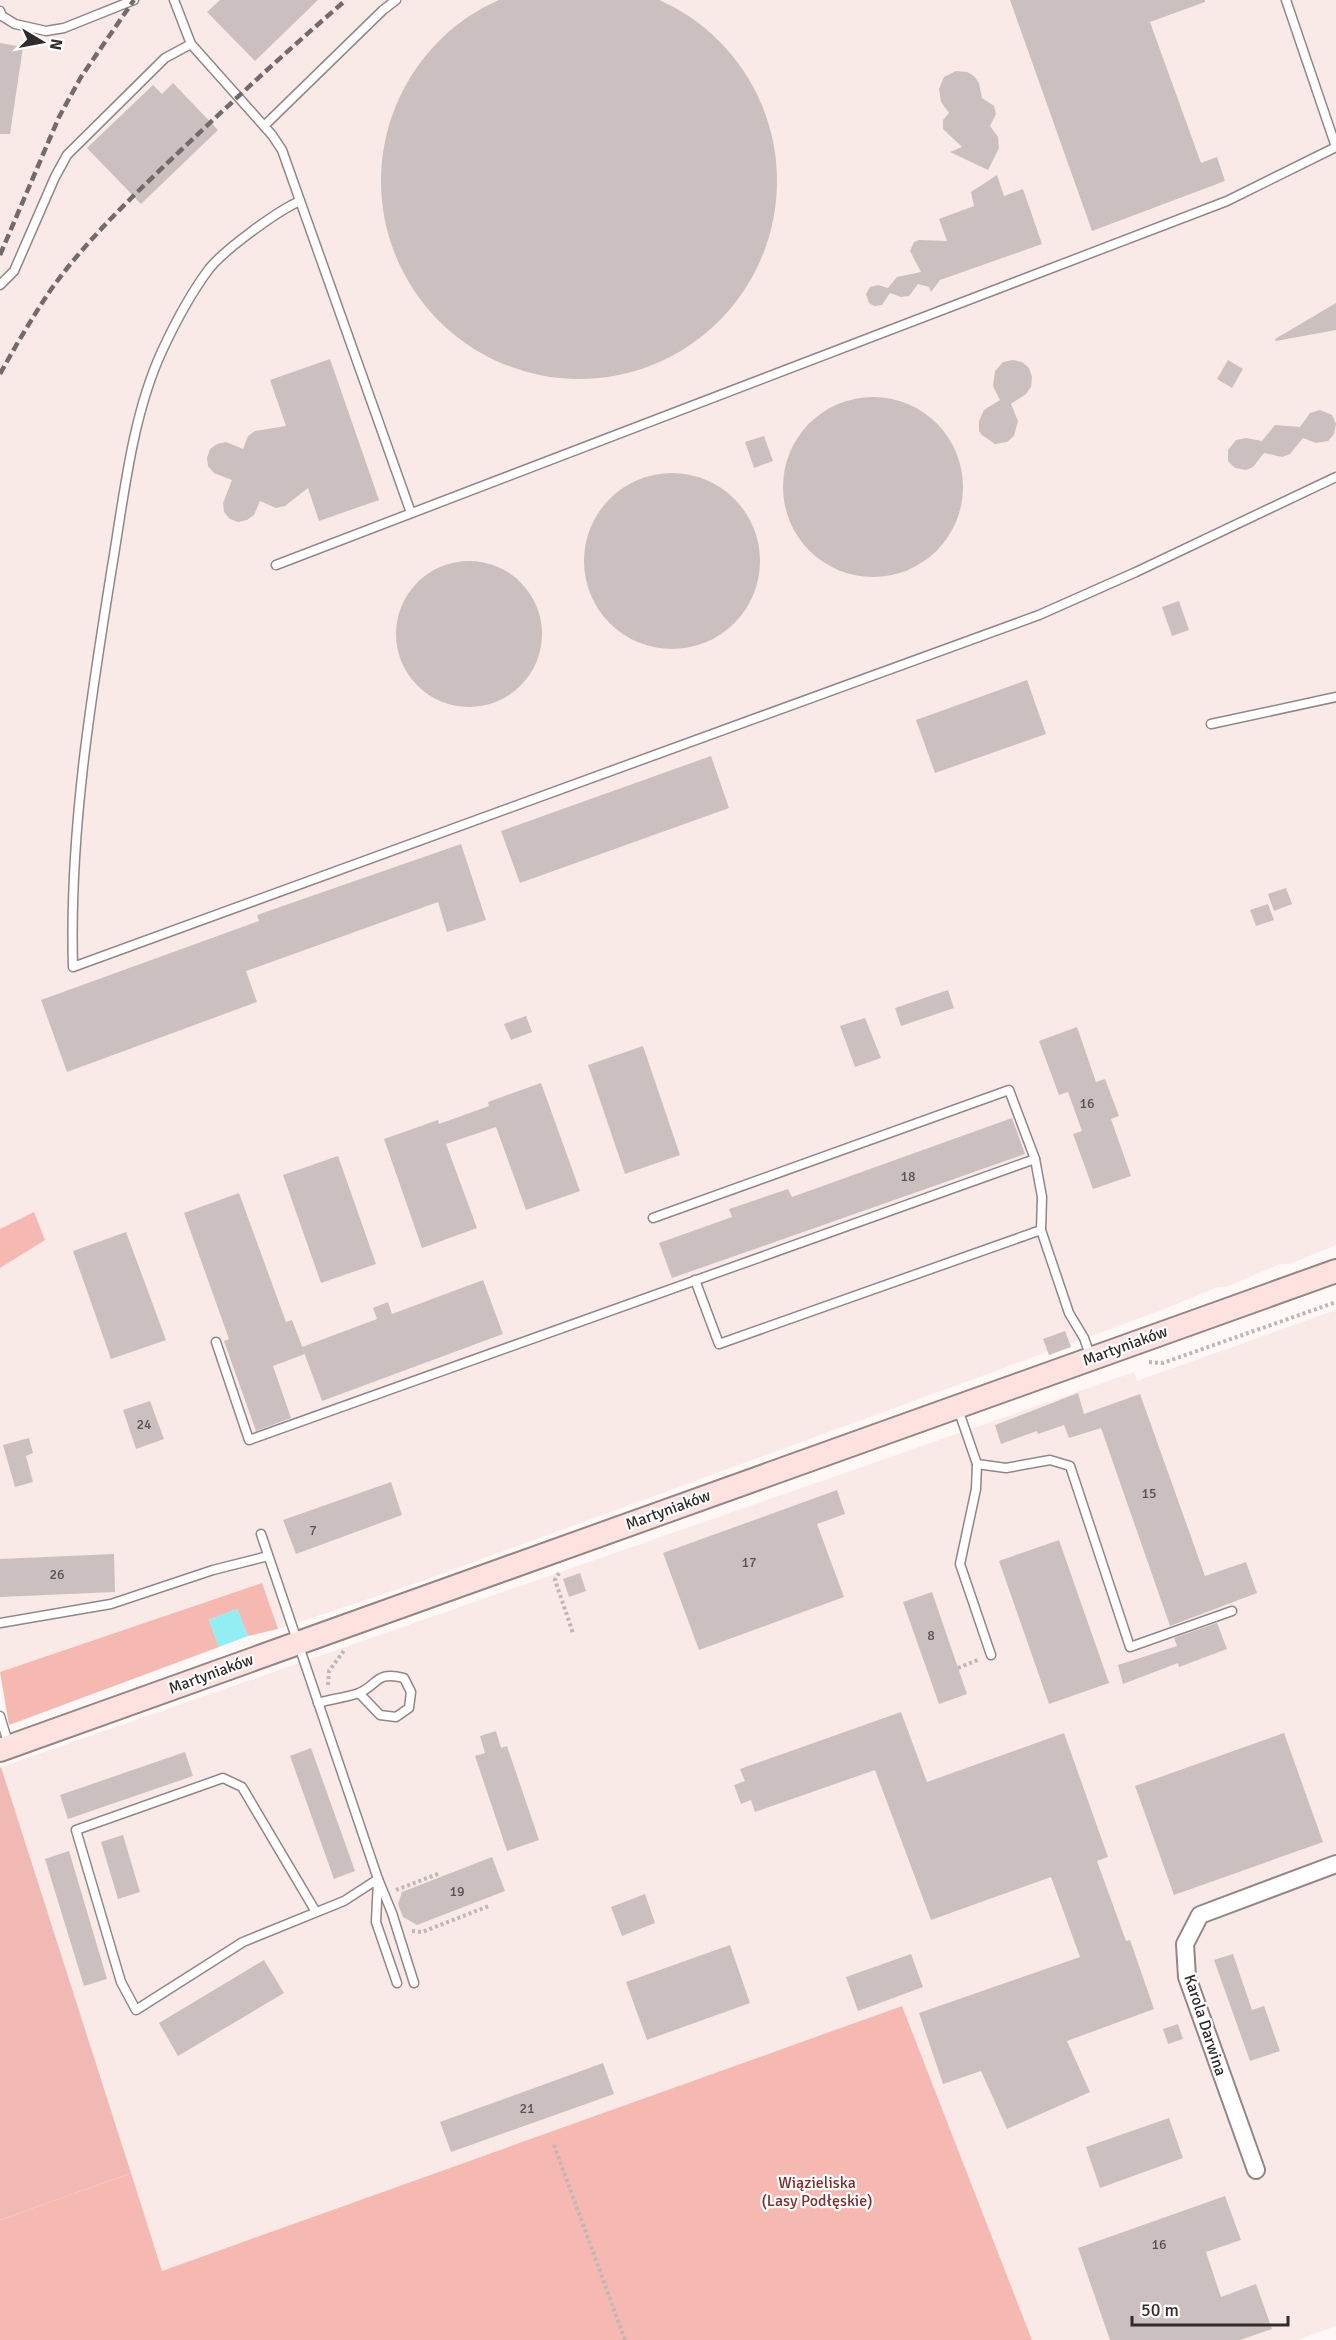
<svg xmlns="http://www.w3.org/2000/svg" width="1336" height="2340" viewBox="0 0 1336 2340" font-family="Signika,sans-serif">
<rect width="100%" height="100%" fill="#fff8f7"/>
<g fill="#faeae7">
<polygon points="0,0 1336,0 1336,1245 1290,1264 1280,1264 1226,1287 1218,1287 1159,1311 425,1580 278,1629 261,1583 0,1672"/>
<polygon points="1336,1310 1336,2326 1297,2340 1032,2340 902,2006 162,2271 1,1767 1134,1372 1137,1381"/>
</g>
<polygon fill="#f1b9b3" points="1,1767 131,2173 0,2220 0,1768"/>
<g fill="#f5b9b2">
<polygon points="34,1212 45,1240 0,1268 0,1229"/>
<polygon points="262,1583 278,1629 248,1636 237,1609 209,1620 219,1647 9,1725 0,1672"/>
<polygon points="902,2006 1032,2340 0,2340 0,2220 131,2173 162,2271"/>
</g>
<polygon fill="#91eef3" points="237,1609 248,1636 219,1647 209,1620"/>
<g fill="#cbc0bf">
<circle cx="579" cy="181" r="198"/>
<polygon points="220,0 318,0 255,61 207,12"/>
<polygon points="1010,0 1205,0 1205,2 1150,22 1201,163 1217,157 1225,181 1092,231"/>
<polygon points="0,43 23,47 10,134 0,134"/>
<polygon points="956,71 967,72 974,76 979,83 982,98 994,106 996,114 990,126 998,137 999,148 988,170 950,152 962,147 943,129 943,120 949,113 941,102 939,89 944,77"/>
<polygon points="173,83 218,130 141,204 87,148 153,85 162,94"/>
<polygon points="997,175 1004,196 1023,189 1042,244 940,280 931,292 929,287 918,284 909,296 901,297 890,293 882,305 874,306 869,303 866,294 870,287 878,285 888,288 897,277 921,272 910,251 914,242 919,240 947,241 939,219 974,206 971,192"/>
<polygon points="1336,303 1336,330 1276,341 1275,339"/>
<polygon points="330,359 379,500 319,521 308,488 285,506 276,508 260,501 254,515 247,520 238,522 230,519 224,512 223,503 232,480 214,473 208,466 207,458 210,449 217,444 226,442 243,449 248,436 255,431 286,426 270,380"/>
<polygon points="1013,360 1022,362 1029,368 1032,377 1031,387 1026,394 1011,404 1018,421 1014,436 1007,442 995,444 982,435 979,431 979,421 984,410 1000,400 993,386 995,371 1003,362"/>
<polygon points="1228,360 1243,369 1232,388 1217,379"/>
<circle cx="873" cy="487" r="90"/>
<polygon points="1320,410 1332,415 1336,424 1334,434 1328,441 1316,443 1303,438 1290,454 1282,457 1264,453 1253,467 1246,470 1235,468 1228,461 1228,450 1236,440 1246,438 1262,441 1275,425 1300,427 1310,413"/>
<polygon points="764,436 773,461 754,468 745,442"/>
<circle cx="672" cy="561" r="88"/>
<circle cx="469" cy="634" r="73"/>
<polygon points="1179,601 1189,630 1172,636 1162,607"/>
<polygon points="1027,680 1046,734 935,773 916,720"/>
<polygon points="711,756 729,808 520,883 501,831"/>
<polygon points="461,844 486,920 447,932 438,902 246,971 257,1002 67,1072 41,1000 259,921 257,915"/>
<polygon points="1286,888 1292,904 1274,911 1268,894"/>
<polygon points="1268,904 1274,920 1256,926 1250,910"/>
<polygon points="948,990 954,1008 901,1026 895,1008"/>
<polygon points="526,1016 532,1032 511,1040 504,1024"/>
<polygon points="865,1018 881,1058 855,1067 840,1026"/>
<polygon points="1077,1027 1096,1082 1105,1079 1119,1116 1111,1119 1131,1176 1093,1189 1073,1134 1082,1131 1068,1092 1059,1095 1039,1041"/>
<polygon points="643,1046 680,1155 625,1174 588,1065"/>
<polygon points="541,1083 580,1191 526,1210 496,1127 446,1144 477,1228 422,1248 384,1139 438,1120 439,1124 489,1106 488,1102"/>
<polygon points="1012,1118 1025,1154 672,1278 659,1243 732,1217 729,1209 788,1189 792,1197"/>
<polygon points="338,1156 376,1264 321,1283 283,1175"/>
<polygon points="239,1193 286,1322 292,1320 305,1354 273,1366 291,1418 256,1431 224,1341 229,1339 184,1213"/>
<polygon points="126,1232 166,1340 111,1359 73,1251"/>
<polygon points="483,1280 503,1334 322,1401 302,1347 377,1319 373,1308 388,1302 392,1314"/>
<polygon points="1065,1331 1071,1347 1049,1355 1043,1339"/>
<polygon points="1078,1393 1084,1414 1140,1394 1205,1576 1246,1562 1257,1593 1170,1626 1101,1428 1069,1438 1064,1425 1038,1434 1037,1431 1001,1444 995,1425"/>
<polygon points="150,1401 164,1439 136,1449 123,1410"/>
<polygon points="29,1438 33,1453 26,1456 33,1482 15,1487 3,1445"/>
<polygon points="391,1482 402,1515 296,1554 283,1520"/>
<polygon points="837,1490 845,1514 817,1524 844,1597 699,1650 663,1553"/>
<polygon points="1059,1540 1109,1683 1049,1704 999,1561"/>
<polygon points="114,1554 115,1592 0,1597 0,1559"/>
<polygon points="580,1573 586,1591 569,1597 563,1579"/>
<polygon points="932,1592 967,1694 939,1704 903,1602"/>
<polygon points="1217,1623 1227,1649 1179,1667 1178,1663 1123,1684 1118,1665 1177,1646 1174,1638"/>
<polygon points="901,1712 927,1782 1064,1733 1108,1857 1097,1861 1126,1941 1130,1940 1154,2009 1067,2041 1090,2092 1007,2129 981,2071 943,2084 919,2013 1080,1957 1051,1877 931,1920 875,1770 755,1812 751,1800 741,1804 734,1785 745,1781 740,1769"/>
<polygon points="496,1731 501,1748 507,1746 539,1840 507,1851 475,1756 485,1753 480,1736"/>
<polygon points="1284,1733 1323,1842 1174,1895 1135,1786"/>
<polygon points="311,1748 355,1871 334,1879 290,1756"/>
<polygon points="185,1752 193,1776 68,1819 60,1795"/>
<polygon points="123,1835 140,1892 118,1899 101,1842"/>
<polygon points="69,1851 107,1979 84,1986 45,1859"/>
<polygon points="492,1857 505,1891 417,1925 403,1917 398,1904 402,1892"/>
<polygon points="645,1894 655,1923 622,1936 611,1907"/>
<polygon points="730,1945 750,2003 647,2040 626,1982"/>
<polygon points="911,1954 923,1987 858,2011 846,1977"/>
<polygon points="1233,1954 1252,2010 1264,2006 1280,2051 1250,2061 1214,1960"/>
<polygon points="264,1960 284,1993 178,2056 159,2023"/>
<polygon points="1178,2024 1183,2039 1168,2044 1163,2029"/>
<polygon points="603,2063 614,2094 451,2152 440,2122"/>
<polygon points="1169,2118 1183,2158 1100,2188 1086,2147"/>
<polygon points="1225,2196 1241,2240 1206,2252 1221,2297 1256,2284 1272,2329 1240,2340 1110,2340 1078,2248"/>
</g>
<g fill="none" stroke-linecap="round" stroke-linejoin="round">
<g stroke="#918786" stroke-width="11">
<g id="lane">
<polyline points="174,0 191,44 272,135 282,150 411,513"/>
<polyline points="0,11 2,16 15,24 46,31 64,28 134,0"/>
<polyline points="264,126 383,10 396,0"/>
<path d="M 300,201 C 277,211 224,250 209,269 C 191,293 175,323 162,351 C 132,416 124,496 112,567 C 91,698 69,833 73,967 L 1039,615 L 1136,572 L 1336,477"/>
<polyline points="0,285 14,271 55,177 67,155 165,58 191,44"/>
<polyline points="276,565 1227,201 1336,147 1286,0"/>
<polyline points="1211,724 1336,697"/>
<polyline points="653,1218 1009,1090 1035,1159 1042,1197 1041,1230 1069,1313 1084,1338 1091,1358"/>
<polyline points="695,1280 719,1344 1041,1230"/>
<polyline points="216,1342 249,1440 1035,1159"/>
<polyline points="958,1409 977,1464 1006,1468 1050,1460 1070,1466 1130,1647 1232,1611"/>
<polyline points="977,1464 976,1489 960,1564 991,1655"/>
<polyline points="261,1534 378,1879 376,1922 397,1983"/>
<polyline points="0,1623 111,1604 213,1570 268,1556"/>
<path d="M 318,1703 C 331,1699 343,1698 356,1694 C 378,1687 374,1670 404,1678 L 411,1692 L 409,1708 L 396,1717 L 380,1715 L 359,1693"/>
<polyline points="0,1716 9,1746"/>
<polyline points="316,1912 242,1787 223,1778 76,1830 121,1982 136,2010 243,1942 344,1901 378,1879 392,1913 414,1983"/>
</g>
</g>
<g stroke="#918786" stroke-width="20">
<polyline id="street" points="1256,2170 1187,1977 1185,1944 1200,1915 1336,1864"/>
</g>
<g stroke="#918786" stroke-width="26">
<polyline id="secondary" points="0,1750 1336,1271"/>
</g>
<g stroke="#bdb7b6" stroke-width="4" stroke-dasharray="3 3" stroke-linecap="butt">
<polyline points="1149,1362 1163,1363 1336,1302"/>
<polyline points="559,1573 555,1580 573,1633"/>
<polyline points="958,1668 980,1659"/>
<polyline points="328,1685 329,1671 345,1649"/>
<polyline points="396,1890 440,1873"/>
<polyline points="412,1931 422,1932 489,1906"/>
<polyline points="554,2145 625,2340"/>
</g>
<use href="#lane" stroke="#fff" stroke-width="8"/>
<use href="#street" stroke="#fff" stroke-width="16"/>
<use href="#secondary" stroke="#fde2e0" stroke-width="22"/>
<g stroke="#716c6b" stroke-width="4.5" stroke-dasharray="9 4.5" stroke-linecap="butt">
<polyline points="0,255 59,117 81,77 134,0"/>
<path d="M 0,374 C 16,345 33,316 52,288 C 89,237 135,194 180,151 C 234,100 289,49 346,0"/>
</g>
</g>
<g text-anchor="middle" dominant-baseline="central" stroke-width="4.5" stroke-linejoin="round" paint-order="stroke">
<g font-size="14" fill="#575150">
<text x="1087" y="1103">16</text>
<text x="908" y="1176">18</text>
<text x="144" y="1424">24</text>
<text x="1149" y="1493">15</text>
<text x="313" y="1530">7</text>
<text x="749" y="1562">17</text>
<text x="57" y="1574">26</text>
<text x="931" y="1635">8</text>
<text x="457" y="1891">19</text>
<text x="527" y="2108">21</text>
<text x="1159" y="2244">16</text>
</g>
<g font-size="16" fill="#302c2b" stroke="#fff">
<text transform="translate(1125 1346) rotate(-20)">Martyniaków</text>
<text transform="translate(668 1510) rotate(-20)">Martyniaków</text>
<text transform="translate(211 1674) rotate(-20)">Martyniaków</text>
<text transform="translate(1205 2025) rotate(72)">Karola Darwina</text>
</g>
<g font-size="16" fill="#822c28" stroke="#fff">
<text x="817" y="2183">Wiązieliska<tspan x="817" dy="18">(Lasy Podłęskie)</tspan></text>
</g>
</g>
<g transform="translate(42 42) rotate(100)" stroke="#ffffff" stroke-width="4.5" paint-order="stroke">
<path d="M0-4.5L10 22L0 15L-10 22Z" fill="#302c2b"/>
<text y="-9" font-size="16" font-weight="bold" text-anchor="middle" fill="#302c2b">N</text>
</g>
<path d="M1132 2316v9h156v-9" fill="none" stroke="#302c2b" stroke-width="3"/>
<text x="1141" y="2316" font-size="18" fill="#302c2b" stroke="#ffffff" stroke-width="4.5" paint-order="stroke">50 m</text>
</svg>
